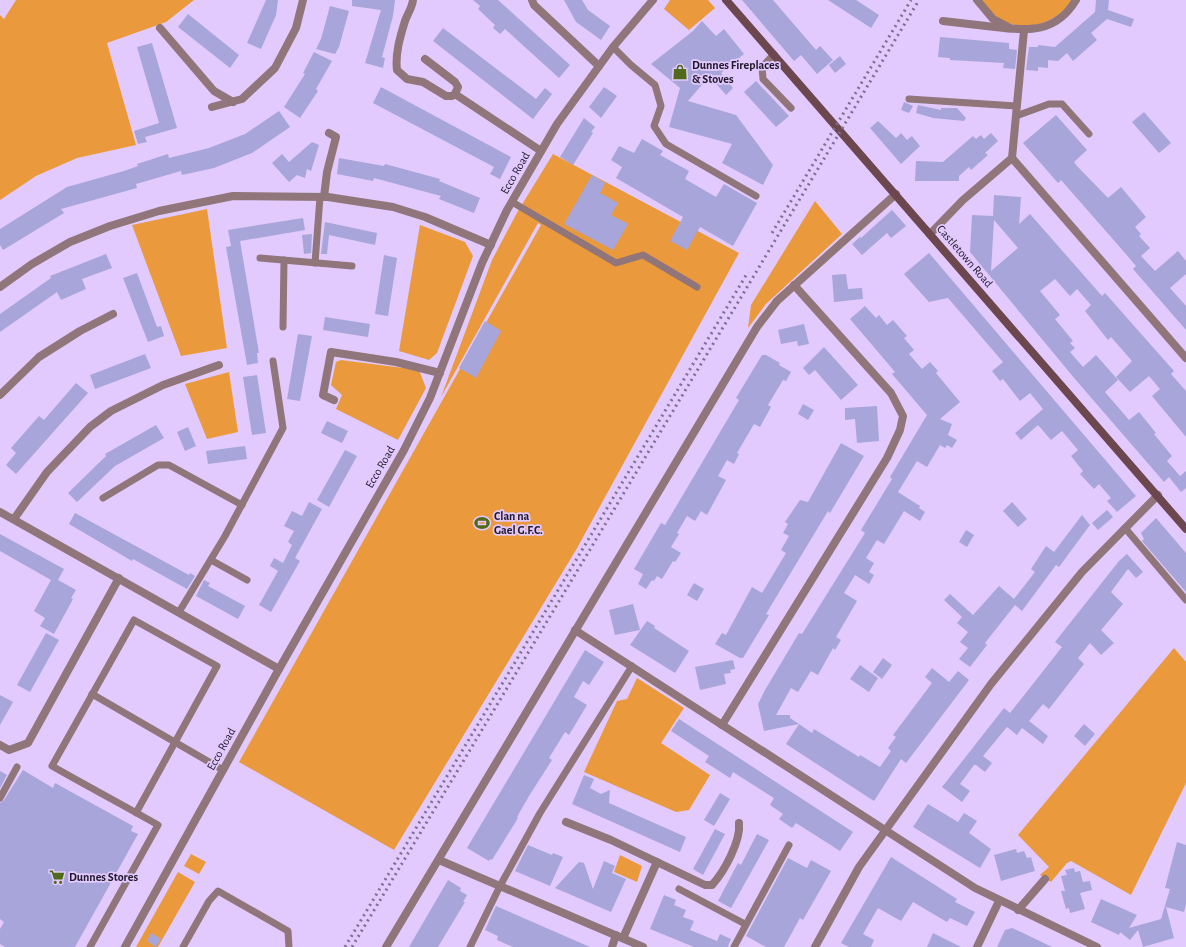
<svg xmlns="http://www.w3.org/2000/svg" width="1186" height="947" viewBox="0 0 1186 947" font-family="'Alegreya Sans',sans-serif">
<rect width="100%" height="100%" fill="#e2cafe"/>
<g fill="#ea993d">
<polygon points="16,0 194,0 166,22 107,43 136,145 77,158 36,176 0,200 0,15 4,19"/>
<polygon points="670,0 708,0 715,8 689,30 664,9"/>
<path d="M 980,0 L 1072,0 C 1056,25 1021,35 995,16 C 990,13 985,5 980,0 Z"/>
<polygon points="553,154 739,253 576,550 394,850 239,762 541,225 538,223 441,397 492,260 518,211"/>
<polygon points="815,201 842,234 766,304 748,328 751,305"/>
<polygon points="207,209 227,348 181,356 132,225"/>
<polygon points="420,225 465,242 473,256 437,353 429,360 399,351"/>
<polygon points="341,360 419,370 426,388 398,440 336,409 342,395 331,385 336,362"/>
<polygon points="229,372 238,432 207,439 185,384"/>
<polygon points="1174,648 1186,662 1186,783 1131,895 1071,861 1067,863 1051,882 1040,875 1049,867 1018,835"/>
<polygon points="637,678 684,708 661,743 710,775 689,810 676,812 584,772 617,701 627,699"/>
<polygon points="191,854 206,862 199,874 184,866"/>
<polygon points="620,855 642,866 637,882 614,872"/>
<polygon points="178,872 195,882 158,947 136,947"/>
</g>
<g fill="#a7a5da" fill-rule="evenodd">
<polygon points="266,0 278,0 276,15 261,49 247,43"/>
<polygon points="352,0 395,0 393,16 382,57 385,58 383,68 365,63 381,10 352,6"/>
<polygon points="473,0 498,0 570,65 559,78 505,29 500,34 493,28 495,25 478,9 480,6"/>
<polygon points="564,0 582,0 588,10 610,26 601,40 576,22"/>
<polygon points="742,0 773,0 816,50 820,46 833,60 817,74 801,55 794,61"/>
<polygon points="828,0 856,0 879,15 871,28"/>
<polygon points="1096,0 1109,0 1108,10 1134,19 1131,27 1107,19 1091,33 1097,40 1073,61 1067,53 1058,61 1048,60 1048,68 1038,67 1038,71 1026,70 1029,47 1038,47 1038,45 1055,47 1095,12"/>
<polygon points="330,6 349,11 339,47 335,54 316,49 321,39"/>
<polygon points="188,14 239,55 230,68 178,27"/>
<polygon points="702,21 716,36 724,29 744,54 721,73 733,88 726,95 713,80 710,82 707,79 688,101 736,115 773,165 763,185 722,163 732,144 669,127 680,88 651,64 693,31"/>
<polygon points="443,28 536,99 545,88 552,94 533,119 433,41"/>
<polygon points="940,37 1009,43 1009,49 1017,50 1015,69 1003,68 1004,63 950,60 950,58 938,57"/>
<polygon points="152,43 177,128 145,137 147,142 138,144 134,131 159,123 137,47"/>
<polygon points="314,52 332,61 316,89 318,91 300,118 284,107 305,74 303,73"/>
<polygon points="840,56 846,64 835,73 829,65"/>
<polygon points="756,81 789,116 776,127 744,92"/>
<polygon points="381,87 511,157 500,179 490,174 494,167 373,103"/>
<polygon points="604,87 617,96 601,118 589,107"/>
<polygon points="904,102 913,106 909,113 901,110"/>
<polygon points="918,105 941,110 941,108 957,108 966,118 964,121 933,118 916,113"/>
<polygon points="279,111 290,127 252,153 214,168 182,175 181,171 136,184 137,188 61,209 64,213 3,250 0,245 0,229 67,187 124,171 138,166 137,164 168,154 169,158 209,148 245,134"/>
<polygon points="1144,112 1171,143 1159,153 1132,122"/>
<polygon points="1056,115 1087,150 1074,162 1077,166 1108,198 1121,187 1146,217 1135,227 1141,234 1139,236 1150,248 1141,256 1155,271 1178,251 1186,261 1186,274 1170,288 1186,306 1186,330 1133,269 1136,266 1125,253 1061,180 1058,183 1023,143"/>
<polygon points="584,118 595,127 591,132 593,133 573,165 560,157"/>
<polygon points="878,121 896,138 901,133 907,140 912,136 920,146 901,164 870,128"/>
<polygon points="991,133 998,141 985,153 988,155 971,170 969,167 959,176 959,181 915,181 916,161 943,162 973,136 976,139 981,135 984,139"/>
<polygon points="642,139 663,151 660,155 689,171 685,179 716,197 724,184 757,203 733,246 700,227 687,250 670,241 683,217 616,178 622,167 611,160 619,146 634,153"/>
<polygon points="312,142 319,145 311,171 307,169 305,178 297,175 289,182 272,163 282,154 289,162"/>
<polygon points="339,158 384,166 385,164 440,179 439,181 480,198 474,213 439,199 441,196 426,192 374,178 373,181 337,174"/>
<polygon points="592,175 605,183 600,193 618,203 611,215 628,224 613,250 564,224"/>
<path d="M 994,195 L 1021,197 L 1019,224 L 1030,214 L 1102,296 L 1105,293 L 1174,371 L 1171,374 L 1186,391 L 1186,437 L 1152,396 L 1160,389 L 1149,376 L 1130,392 L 1116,377 L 1132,361 L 1111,337 L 1108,340 L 1085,311 L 1091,305 L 1077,289 L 1070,296 L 1055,279 L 1040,291 L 1060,315 L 1055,319 L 1073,341 L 1070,343 L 1075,348 L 1070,352 L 1083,367 L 1096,355 L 1118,380 L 1105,392 L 1129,420 L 1139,412 L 1156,433 L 1154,434 L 1172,456 L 1167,461 L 1180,476 L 1186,471 L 1186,488 L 1181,492 L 1169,477 L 1164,482 L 1075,379 L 970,252 L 972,215 L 993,216 ZM 994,220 L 1018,248 L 991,271 Z"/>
<polygon points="892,210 906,226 891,238 887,233 862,255 852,244 860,237 861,238"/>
<polygon points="303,218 305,230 240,241 259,353 257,353 258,363 247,365 226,247 231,246 228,230"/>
<polygon points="325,222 377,233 375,245 329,235 327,254 321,254"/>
<polygon points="312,234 311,253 304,254 302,235"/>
<polygon points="929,253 1136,496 1117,512 1107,501 1111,498 1099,484 1094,489 1080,474 1083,471 1071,456 1078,450 1062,431 1051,440 1038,425 1021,440 1015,433 1043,409 1030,393 1020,401 1003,379 1000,381 992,371 1003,362 948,298 929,302 904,274"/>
<polygon points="106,254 112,268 82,279 86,289 61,300 57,292 0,332 0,314 51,278 50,276"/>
<polygon points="384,255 397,258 388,316 375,314"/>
<polygon points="137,273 157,327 161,326 164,336 148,342 123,278"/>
<polygon points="846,274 848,289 862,288 863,299 834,302 832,275"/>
<polygon points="865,306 876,318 879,315 887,325 893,320 907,336 904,338 914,350 909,354 922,369 930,362 938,371 936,373 960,402 940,419 952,424 948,435 957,440 952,448 947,445 945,448 940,445 927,467 917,461 898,492 920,506 919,508 925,512 920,521 904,511 884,544 877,540 866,558 874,563 869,572 874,575 869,584 855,575 844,593 857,601 836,637 841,640 835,650 833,648 818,675 811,671 798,692 791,688 776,715 790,715 790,718 799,724 764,731 758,704 765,690 799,633 802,634 865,533 861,530 892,479 890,477 927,415 892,374 895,372 850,319"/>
<polygon points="325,317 370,324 368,337 323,330"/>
<polygon points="485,321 501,331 476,378 459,368"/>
<polygon points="804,324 809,344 798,346 797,341 781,344 778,330"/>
<polygon points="298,334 312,336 300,401 287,399"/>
<polygon points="824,347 858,385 841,400 815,370 809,375 803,368"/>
<polygon points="145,354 151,368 95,389 90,375"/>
<polygon points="762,355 766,355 780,363 779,365 791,372 786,381 783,380 768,405 771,407 760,427 754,424 737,453 739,454 734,464 727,460 718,476 726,480 707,515 701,511 695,521 687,516 677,533 679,534 671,547 681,553 675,562 673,561 662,579 657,576 654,581 652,580 646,589 638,584 643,574 634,569 661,523 665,525 674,510 739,400 736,398"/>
<polygon points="257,375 266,433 252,435 243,377"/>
<polygon points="76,383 88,393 16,474 6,465 16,453 11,448 39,416 44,420"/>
<polygon points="803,404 814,410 808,420 798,414"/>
<polygon points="877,406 879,441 857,443 855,419 845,420 845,408"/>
<polygon points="327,421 348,431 342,443 321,433"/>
<polygon points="156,425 164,438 115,466 77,502 68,493 106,456 105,454"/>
<polygon points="188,427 196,446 185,451 177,432"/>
<polygon points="841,443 864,456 830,513 828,511 766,614 769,615 743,658 740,658 715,644 722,633 726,635 752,587 762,593 786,553 781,550 789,536 783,533 788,524 785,522 800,500 808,502"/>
<polygon points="245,446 247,459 208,464 206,451"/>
<polygon points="345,450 357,456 329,507 317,500"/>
<polygon points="309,502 322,509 295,558 300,561 271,612 259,605 278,571 270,566 274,558 283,563 292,545 288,542 294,531 284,526 292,511 302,516"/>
<polygon points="1012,502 1027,519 1018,527 1003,511"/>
<polygon points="1107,510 1113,517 1098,530 1092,523"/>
<polygon points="75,513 189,575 190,573 195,576 187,589 133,559 132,561 69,524"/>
<polygon points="1082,515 1090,525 1059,567 1056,565 1022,611 1015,605 985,643 987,645 970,667 959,659 968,648 960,642 968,632 957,623 962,617 944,600 950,594 973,615 999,586 1014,599 1035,572 1031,569 1046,546 1054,552"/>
<polygon points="1156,518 1186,553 1186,592 1142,541 1144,539 1141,533"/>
<polygon points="966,530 974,535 967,547 959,542"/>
<polygon points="0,534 64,569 58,580 76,590 71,598 73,599 54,634 40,626 45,618 34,611 51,580 0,551"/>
<polygon points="1127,554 1143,572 1136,578 1128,569 1111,592 1123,604 1101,630 1114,643 1101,655 1090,643 1078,658 1084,664 1049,709 1043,704 1029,721 1048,736 1043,744 1022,728 1017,735 1007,727 983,756 992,763 985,772 976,765 974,765 960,784 970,791 962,802 942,787 1004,708 1010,713 1062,647 1055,642 1119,561"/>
<polygon points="204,580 210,583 208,586 245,606 238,619 196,596"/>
<polygon points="694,583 704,589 697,601 687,595"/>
<polygon points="633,604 640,630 615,635 609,610"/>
<polygon points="647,621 655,626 654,628 689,651 675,673 630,645"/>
<polygon points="46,633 59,640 30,692 17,685"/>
<polygon points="585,650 604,662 589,685 583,681 574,697 587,705 569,735 565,732 549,758 552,760 529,796 517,817 518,818 492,860 490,859 489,861 467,848"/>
<polygon points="883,658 892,665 882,679 873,672"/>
<polygon points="733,660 735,669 730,670 731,673 724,674 726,684 700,690 695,667"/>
<polygon points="860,665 878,678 869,692 850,679"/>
<polygon points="932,668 949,682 958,671 969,680 906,763 901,759 874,801 786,744 799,724 812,733 814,729 859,757 860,755 880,767 891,751 888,748 896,737 893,735 932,683 925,677"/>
<polygon points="0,695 13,702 0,725"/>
<polygon points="679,719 853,832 840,851 796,823 792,828 779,819 783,814 770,805 774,798 733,772 730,778 705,762 709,756 671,731"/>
<polygon points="1084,724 1095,734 1085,746 1074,736"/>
<polygon points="23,770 53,788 55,783 133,826 131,831 138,834 75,947 5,947 0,944 0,929 4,922 0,919 0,803 4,800"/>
<polygon points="0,771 7,775 0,788"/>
<polygon points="584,775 594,779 590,788 601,794 610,790 609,803 686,837 680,852 572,804"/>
<polygon points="720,793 730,799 714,826 704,820"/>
<polygon points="928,804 958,822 964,813 977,821 969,833 991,849 980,868 913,827"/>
<polygon points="715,829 725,834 703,875 693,869"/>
<polygon points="757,834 769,840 731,908 718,901 738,863 741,865"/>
<polygon points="1177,842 1186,845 1186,904 1184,912 1166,907 1174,938 1143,947 1138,930 1130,940 1120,932 1119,935 1091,922 1101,899 1137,915 1129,928 1161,919 1170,889 1165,888"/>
<polygon points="528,845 552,855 553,853 563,857 550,886 515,871"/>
<polygon points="1016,849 1017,853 1024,851 1027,858 1031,857 1035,871 1001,881 994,855"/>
<polygon points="891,857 957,899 955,902 975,912 967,926 950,918 947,922 913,902 901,921 878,908 863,934 874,940 871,947 849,947 841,943"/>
<polygon points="788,858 807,868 811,860 831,871 803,920 800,918 784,947 766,947 746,936"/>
<polygon points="604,861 615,866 612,873 626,879 611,912 555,888 579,862 584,863 593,889"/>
<polygon points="1074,868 1075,872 1080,871 1083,882 1090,881 1092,890 1080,893 1085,909 1070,913 1069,908 1066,909 1061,891 1065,891 1061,876 1067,875 1065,870"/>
<polygon points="448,880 461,888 460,891 467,895 463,902 465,902 438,947 409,947"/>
<polygon points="664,895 676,900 674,905 686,910 683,917 694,921 690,930 717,941 720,934 731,939 728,946 729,947 694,947 650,929"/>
<polygon points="496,906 567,937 590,947 513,947 497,940 498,936 485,930"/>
<polygon points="1012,928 1023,933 1052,947 997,947 1005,930"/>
<polygon points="151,933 161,939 156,947 147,941"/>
<polygon points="933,933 961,947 927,947"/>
</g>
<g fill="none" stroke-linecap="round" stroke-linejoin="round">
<g stroke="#90757a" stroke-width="7">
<polyline points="613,47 631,65 655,85 661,106 654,126 666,144 756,196"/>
<polyline points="774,54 762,67 763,79 791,108"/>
<polyline points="909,99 1016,106"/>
<polyline points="1016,116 1049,104 1062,104 1089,134"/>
<polyline points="512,202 616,263 643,255 697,287"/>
<polyline points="260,258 352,266"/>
<polyline points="315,263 320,197"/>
<polyline points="283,327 284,260"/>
<polyline points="103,498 158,465 169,465 242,505"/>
<polyline points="1125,528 1186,600"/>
<polyline points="211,560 247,580"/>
<polyline points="179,612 225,536 283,428 273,361"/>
<polyline points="92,694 223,770"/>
<polyline points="0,798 17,767"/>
<polyline points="679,889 745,924"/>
<path d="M 90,947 L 158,825 C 123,805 87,786 52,766 L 134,620 L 217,666 L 136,813"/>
<polyline points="183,947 209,901 218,891 288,931 289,947"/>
<polyline points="470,947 500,886 540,813 632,666"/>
<polyline points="734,947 789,845"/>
</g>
<polyline stroke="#90757a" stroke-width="8" points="977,0 993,19 1010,28"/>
<g stroke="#90757a" stroke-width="8">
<path d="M 413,0 C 412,8 408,13 405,21 C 400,37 395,54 397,70 L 407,79 L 423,82 L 446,96 L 452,96 L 455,94 L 458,87 L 455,82 L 425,59"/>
<polyline points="532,0 534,5 599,66"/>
<path d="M 943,21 C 961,23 978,25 995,27 C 1029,31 1056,33 1076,0"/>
<polyline points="160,28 214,91 233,102"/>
<polyline points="455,94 541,151"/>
<polyline points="212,107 242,99 275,68 296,28 303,0"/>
<polyline points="1012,158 1186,358"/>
<polyline points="324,197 327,172 336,137 329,133"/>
<polyline points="930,234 963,200 1012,158 1024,30"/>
<polyline points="0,287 32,264 70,242 110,226 159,211 233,196 328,197 393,207 425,217 491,245"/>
<polyline points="0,395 39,357 80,331 113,314"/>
<polyline points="334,400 323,395 331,352 396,362 440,373"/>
<polyline points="0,512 279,669"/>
<polyline points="14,519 47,472 90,427 111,411 163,385 219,365"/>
<polyline points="575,630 975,888 1097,947"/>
<polyline points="722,725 887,458 900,430 903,416 891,393 794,285"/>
<polyline points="0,745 9,750 28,743 119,578"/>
<path d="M 566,822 L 611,840 L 705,885 L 712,885 C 724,872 741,841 739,823"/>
<polyline points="439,860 643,947"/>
<polyline points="1018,910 1045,879"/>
<polyline points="623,938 657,862"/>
<polyline points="386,947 757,327 777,301 896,194"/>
<polyline points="612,947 616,935"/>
<polyline points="815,947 859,867 991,684 1082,572 1158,495"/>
<polyline points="977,947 999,901"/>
</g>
<polyline stroke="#90757a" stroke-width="8" points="125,947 279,669 404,450 430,398 482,263 507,210 557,124 613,47 653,0"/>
<polyline stroke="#6c474f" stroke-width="8" points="726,0 1186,529"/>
<g stroke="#7f6f92" stroke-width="3" stroke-dasharray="2 4" stroke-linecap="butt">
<polyline points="772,233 911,0"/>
<polyline points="345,947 748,272"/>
<polyline points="352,947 919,0"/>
</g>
</g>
<defs>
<g id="shop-bare" transform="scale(1.2)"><path d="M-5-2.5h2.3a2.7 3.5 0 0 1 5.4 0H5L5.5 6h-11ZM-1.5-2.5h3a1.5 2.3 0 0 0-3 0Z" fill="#50691a" stroke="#e2cafe" stroke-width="2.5" paint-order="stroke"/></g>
<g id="stadium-bare" transform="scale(1.2)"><path d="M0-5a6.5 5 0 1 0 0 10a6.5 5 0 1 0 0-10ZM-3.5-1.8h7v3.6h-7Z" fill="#50691a" stroke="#e2cafe" stroke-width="2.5" paint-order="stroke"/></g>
<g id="supermarket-bare" transform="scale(1.2)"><path d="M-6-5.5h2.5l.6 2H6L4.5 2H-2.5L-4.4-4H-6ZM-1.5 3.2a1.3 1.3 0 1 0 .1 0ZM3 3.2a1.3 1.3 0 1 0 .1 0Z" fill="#50691a" stroke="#e2cafe" stroke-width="2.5" paint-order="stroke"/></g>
</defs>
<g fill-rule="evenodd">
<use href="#shop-bare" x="680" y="72"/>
<use href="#stadium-bare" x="482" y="523"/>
<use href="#supermarket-bare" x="57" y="877"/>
</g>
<g text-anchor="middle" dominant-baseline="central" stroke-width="3.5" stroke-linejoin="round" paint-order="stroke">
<g font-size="12" font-weight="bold" fill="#21182b" stroke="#e2cafe" text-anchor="start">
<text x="692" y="65">Dunnes Fireplaces<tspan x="692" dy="14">&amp; Stoves</tspan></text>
<text x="494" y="516">Clan na<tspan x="494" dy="14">Gael G.F.C.</tspan></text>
<text x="69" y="877">Dunnes Stores</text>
</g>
<g font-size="12" fill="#21182b" stroke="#e2cafe">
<text transform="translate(515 173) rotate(-60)">Ecco Road</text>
<text transform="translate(965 256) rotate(49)">Castletown Road</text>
<text transform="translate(380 467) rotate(-60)">Ecco Road</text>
<text transform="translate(221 749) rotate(-61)">Ecco Road</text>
</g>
</g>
</svg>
